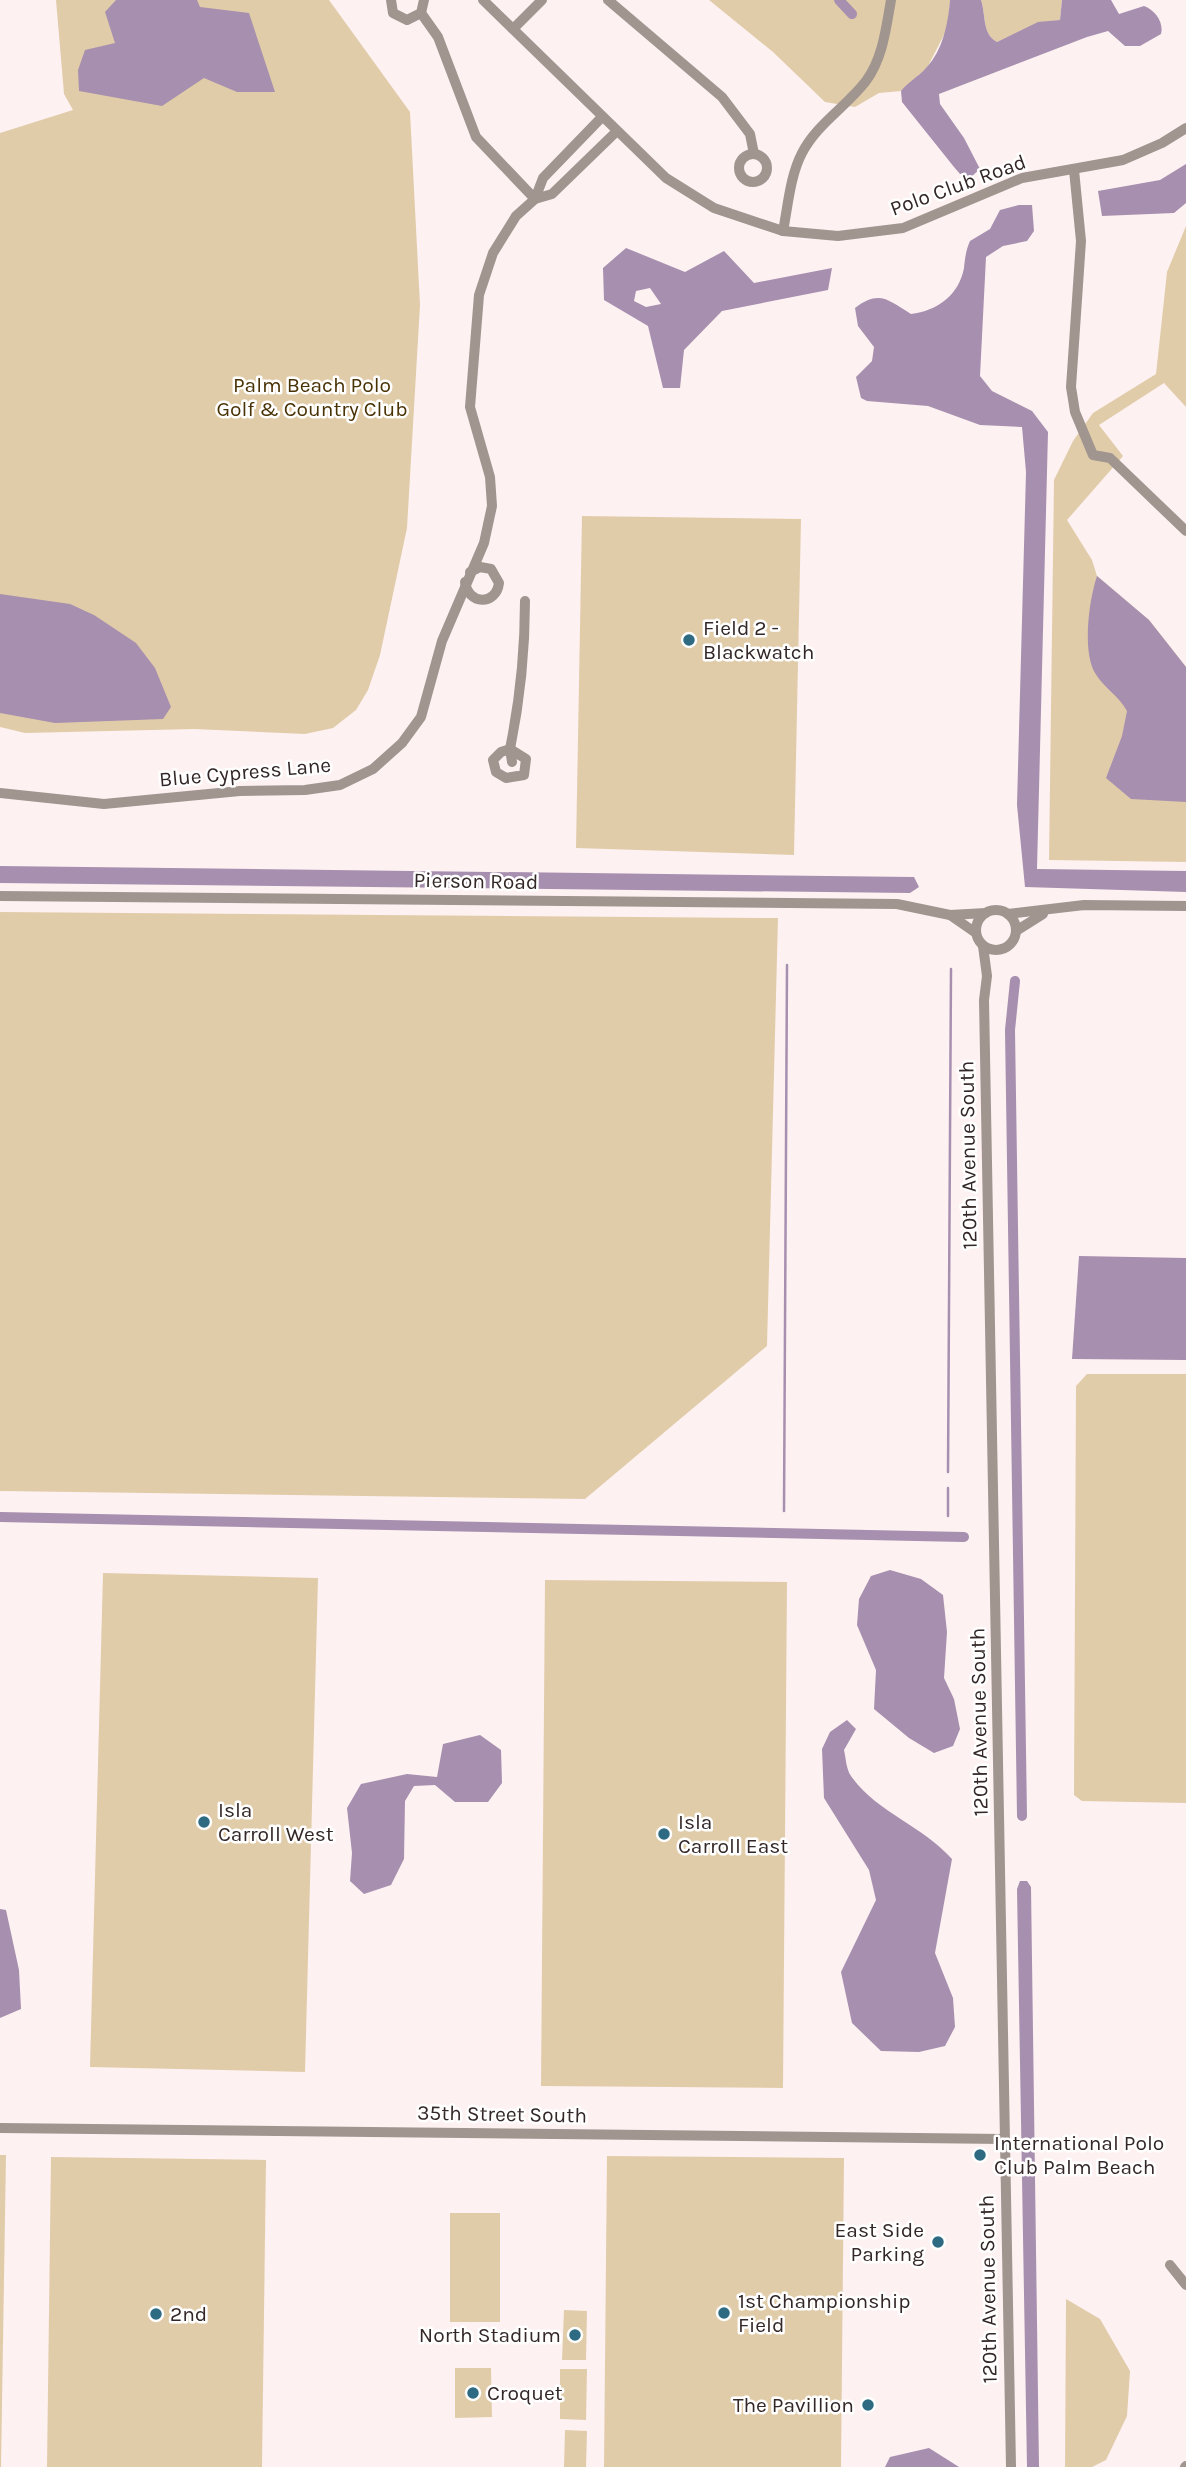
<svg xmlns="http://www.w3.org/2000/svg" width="1186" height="2467" viewBox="0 0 1186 2467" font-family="Karla,sans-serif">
<rect width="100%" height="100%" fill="#fef1f1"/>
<g fill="#e1ccaa">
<polygon points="56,0 329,0 410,112 420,305 407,528 380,655 368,690 356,710 333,728 305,734 194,729 25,733 0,727 0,133 73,110 64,94"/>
<polygon points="709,0 950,0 948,27 927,68 901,91 879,93 855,107 825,102 773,52"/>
<path d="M 981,0 L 1062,0 L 1060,20 L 1038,23 L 997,42 C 982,34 986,15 981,0 Z"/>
<polygon points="1186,226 1186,407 1164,383 1099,425 1123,456 1067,520 1092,560 1097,576 1149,620 1186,667 1186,862 1049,860 1054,480 1073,441 1093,413 1156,374 1167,272"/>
<polygon points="582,516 801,519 794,855 576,848"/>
<polygon points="0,912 778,918 767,1346 585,1499 0,1491"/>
<polygon points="1087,1374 1186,1374 1186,1803 1082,1801 1074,1795 1076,1386"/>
<polygon points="103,1573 318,1578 305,2072 90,2067"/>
<polygon points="545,1580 787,1582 783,2088 541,2086"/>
<polygon points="0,2155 6,2155 1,2467 0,2467"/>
<polygon points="607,2156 844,2158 841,2467 604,2467"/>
<polygon points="51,2157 266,2160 262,2467 47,2467"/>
<rect x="450" y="2213" width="50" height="109"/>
<polygon points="1066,2299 1100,2319 1130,2371 1127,2416 1106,2460 1092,2467 1065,2467"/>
<polygon points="564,2310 587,2311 586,2360 562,2360"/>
<polygon points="455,2368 491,2368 492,2417 455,2418"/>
<polygon points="560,2369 587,2369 586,2420 560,2419"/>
<polygon points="565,2430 587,2431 586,2467 564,2467"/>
</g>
<g fill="#a78faf" fill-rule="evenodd">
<polygon points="116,0 197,0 200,7 249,13 275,92 237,92 204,78 162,106 79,91 78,70 85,50 115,43 105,12"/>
<path d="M 950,0 L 981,0 C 986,15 982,34 997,42 L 1038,22 L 1060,20 L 1062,0 L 1111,0 L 1119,14 L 1144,6 C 1155,10 1164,22 1161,34 L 1140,46 L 1125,46 L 1108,31 L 1087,37 L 939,94 L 940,104 L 964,138 L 980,169 L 971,177 L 960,174 L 954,167 L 902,102 L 901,91 C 908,82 918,77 926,68 C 943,50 948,24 950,0 Z"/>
<polygon points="1186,164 1186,203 1174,213 1102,216 1098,191 1160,180"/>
<path d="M 1019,205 L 1032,205 L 1034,231 L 1027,241 L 1003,246 L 986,257 L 980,376 L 992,391 L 1032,411 L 1048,432 L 1037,869 L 1186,871 L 1186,892 L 1025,887 L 1017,805 L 1026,472 L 1022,427 L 980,425 L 928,406 L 867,401 L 861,398 L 856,377 L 872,361 L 874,347 L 858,326 L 855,308 C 880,289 889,301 911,314 C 937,311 959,295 964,268 C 965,258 966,250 970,241 L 990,229 L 1000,210 Z"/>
<path d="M 626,248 L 685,272 L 724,251 L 754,283 L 832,268 L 828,290 L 722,311 L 684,350 L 680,388 L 663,388 L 648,326 L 604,300 L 603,268 ZM 650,288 L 661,304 L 646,307 L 634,301 L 636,291 Z"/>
<path d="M 1097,576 L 1149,620 L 1186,667 L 1186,802 L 1131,799 L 1106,778 L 1122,736 L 1127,711 C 1119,696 1103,687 1095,673 C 1082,651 1089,600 1097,576 Z"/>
<polygon points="0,594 70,604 94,615 136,643 155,668 171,707 163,719 55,723 0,713"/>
<polygon points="0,866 914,877 919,887 910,893 0,883"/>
<polygon points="1079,1256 1186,1258 1186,1360 1072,1359"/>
<polygon points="890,1570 921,1579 943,1595 947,1632 944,1678 954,1699 960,1729 953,1746 934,1753 909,1738 874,1709 876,1670 857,1625 859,1599 871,1576"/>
<path d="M 847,1720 L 856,1729 L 844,1750 C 846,1758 846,1769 851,1776 C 876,1812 923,1826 952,1859 L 935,1953 L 953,1998 L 955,2027 L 945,2046 L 919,2052 L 881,2051 L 852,2023 L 841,1972 L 876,1900 L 869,1870 L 824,1798 L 822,1749 L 830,1732 Z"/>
<polygon points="480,1735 501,1750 502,1783 488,1802 455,1802 435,1785 414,1786 405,1801 404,1859 391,1885 364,1894 350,1881 352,1853 347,1808 361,1784 407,1774 437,1777 443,1744"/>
<polygon points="1020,1881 1027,1881 1031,1887 1039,2467 1027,2467 1017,1889"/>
<polygon points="0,1909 6,1910 19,1970 21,2009 0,2018"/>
<polygon points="929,2448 959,2467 885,2467 890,2457"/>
</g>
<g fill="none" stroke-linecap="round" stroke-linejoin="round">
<g stroke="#a78faf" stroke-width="2.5">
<polyline points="948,1472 951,969"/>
<polyline points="784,1511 787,965"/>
<polyline points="948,1516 948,1488"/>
</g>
<g stroke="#a78faf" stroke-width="10">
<polyline points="839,0 852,14"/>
<polyline points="1015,981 1010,1030 1022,1816"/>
<polyline points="0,1517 964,1537"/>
</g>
<g stroke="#a0958f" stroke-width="10">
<polyline points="391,0 393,13 407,20 421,13 424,0"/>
<polyline points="483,0 666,178 714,208 783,231 838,236 903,228 1022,178 1123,160 1162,143 1186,128"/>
<polyline points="608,0 722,97 750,134 754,154"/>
<polyline points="421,13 438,37 476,137 535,199"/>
<polyline points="513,29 542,0"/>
<circle cx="753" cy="168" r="14"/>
<polyline points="1074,170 1081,241 1071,387 1075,412 1093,455 1110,458 1186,531"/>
<polyline points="535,199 543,178 602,117"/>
<path d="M 783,231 C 788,206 790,176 802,153 C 817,124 846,107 866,81 C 883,58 886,28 891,0"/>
<path d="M 465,582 C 468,605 496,606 499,583 L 491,569 L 480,567 L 470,572"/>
<path d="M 512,762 L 510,749 L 526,759 L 524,775 L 506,778 L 496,772 L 493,760 L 501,752 L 510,749 C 520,700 525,651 525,601"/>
<polyline points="0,793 104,804 240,791 305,790 340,785 373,769 402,743 421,717 442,641 484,543 492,506 490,477 470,407 479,295 493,253 516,216 535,199 552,194 617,131"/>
<polyline points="0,896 897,904 950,915 986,913"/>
<circle cx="996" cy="930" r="20"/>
<polyline points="1008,914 1084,905 1186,906"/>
<polyline points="950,915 976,933"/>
<polyline points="1016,931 1043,914"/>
<polyline points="983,946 987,976 984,1000 1011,2467"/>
<polyline points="0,2128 1004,2139"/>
<polyline points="1170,2265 1186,2285"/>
<polyline points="1185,2467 1186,2466"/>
</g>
</g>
<g fill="#2e6b82" stroke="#fff" stroke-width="2.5">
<circle cx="689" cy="640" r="7"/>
<circle cx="204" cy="1822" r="7"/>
<circle cx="664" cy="1834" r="7"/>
<circle cx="980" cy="2155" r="7"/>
<circle cx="938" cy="2242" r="7"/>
<circle cx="724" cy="2313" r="7"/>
<circle cx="156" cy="2314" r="7"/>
<circle cx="575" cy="2335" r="7"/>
<circle cx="473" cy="2393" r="7"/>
<circle cx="868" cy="2405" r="7"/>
</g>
<g text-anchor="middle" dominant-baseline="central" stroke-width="5" stroke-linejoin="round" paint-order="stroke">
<g font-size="21" fill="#332727" stroke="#fff">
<text transform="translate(958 185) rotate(-20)">Polo Club Road</text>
<text transform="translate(245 772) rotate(-5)">Blue Cypress Lane</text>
<text transform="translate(476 881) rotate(1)">Pierson Road</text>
<text transform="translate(968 1155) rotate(-91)">120th Avenue South</text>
<text transform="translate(979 1722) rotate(-91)">120th Avenue South</text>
<text transform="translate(502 2114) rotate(1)">35th Street South</text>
<text transform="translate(988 2289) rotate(-91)">120th Avenue South</text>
</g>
<g font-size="21" fill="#493204" stroke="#fff">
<text x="312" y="385">Palm Beach Polo<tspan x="312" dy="24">Golf &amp; Country Club</tspan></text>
</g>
<g font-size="21" fill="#332727" stroke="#fff" text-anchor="start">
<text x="703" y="628">Field 2 -<tspan x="703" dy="24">Blackwatch</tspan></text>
<text x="218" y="1810">Isla<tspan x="218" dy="24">Carroll West</tspan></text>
<text x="678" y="1822">Isla<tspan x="678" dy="24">Carroll East</tspan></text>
<text x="994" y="2143">International Polo<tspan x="994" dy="24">Club Palm Beach</tspan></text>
<text x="924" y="2230" text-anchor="end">East Side<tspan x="924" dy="24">Parking</tspan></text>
<text x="738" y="2301">1st Championship<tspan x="738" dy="24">Field</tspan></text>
<text x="170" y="2314">2nd</text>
<text x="561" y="2335" text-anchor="end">North Stadium</text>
<text x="487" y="2393">Croquet</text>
<text x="854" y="2405" text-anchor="end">The Pavillion</text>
</g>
</g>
</svg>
